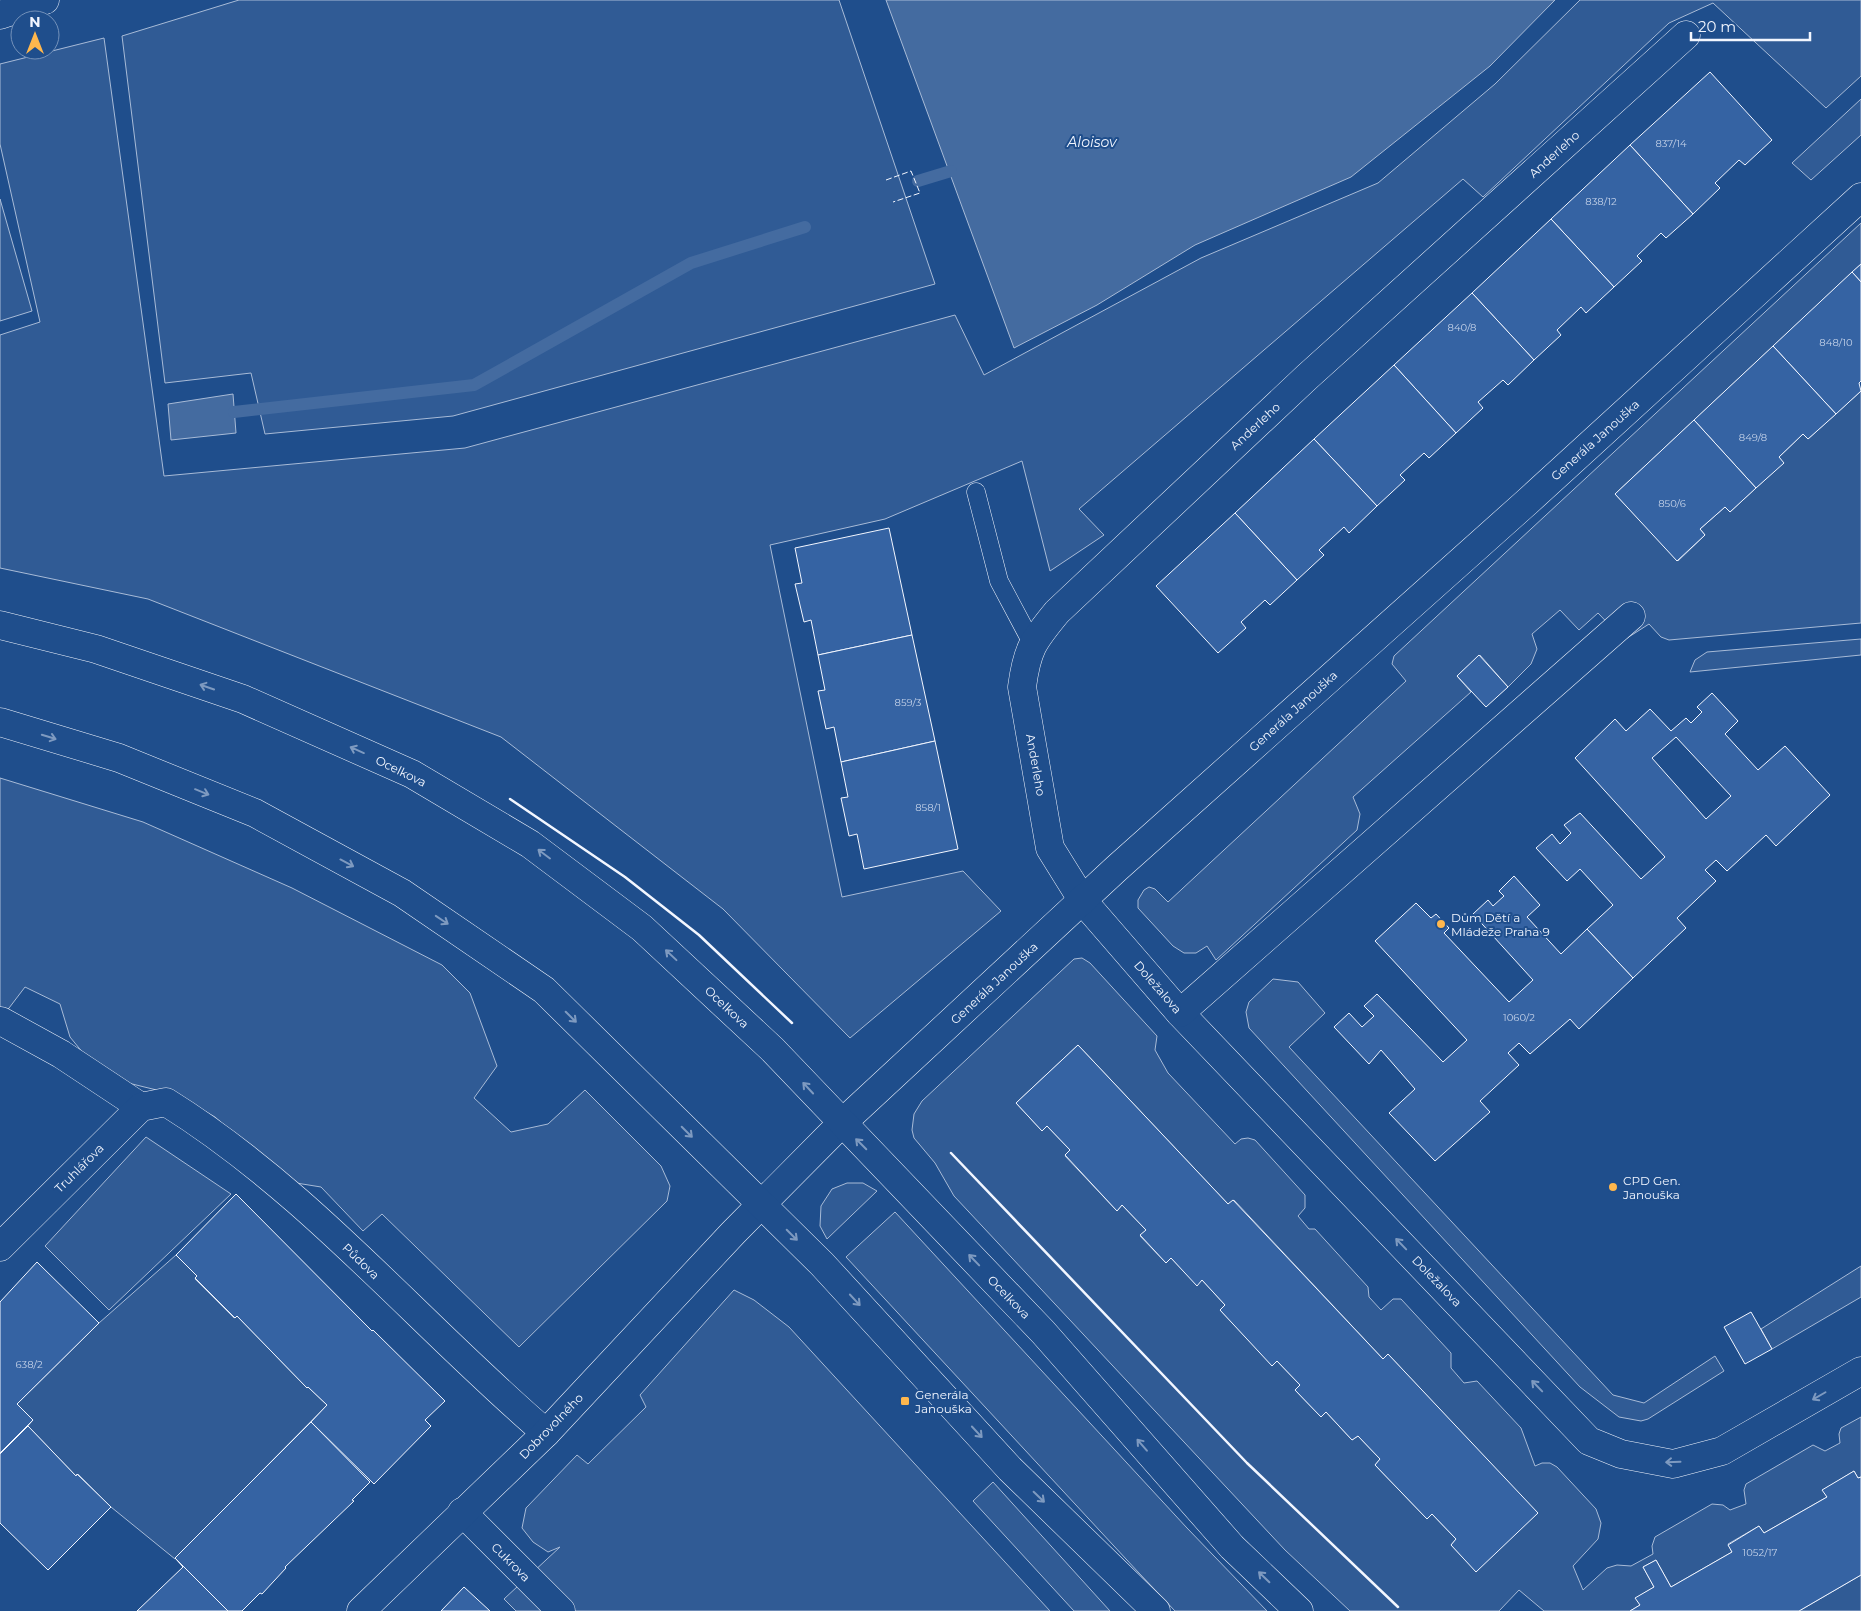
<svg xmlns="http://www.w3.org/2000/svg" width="1861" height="1611" viewBox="0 0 1861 1611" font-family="Montserrat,sans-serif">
<rect width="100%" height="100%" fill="#1f4e8c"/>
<g fill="#305b95" stroke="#a8bbd7" fill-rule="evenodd">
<polygon points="239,0 839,0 935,284 453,416 265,434 251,373 165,383 122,36"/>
<polygon points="1580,0 1861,0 1861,76 1826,108 1713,3 1669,23 1483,197 1463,179 1079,509 1104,535 1050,571 1022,461 885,519 770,545 842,897 963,871 1001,911 850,1038 723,909 501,737 148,599 0,568 0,335 40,322 0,144 0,64 104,38 164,476 465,448 955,315 984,375 1201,258 1378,183 1495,84"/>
<polygon points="1861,99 1861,135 1811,180 1792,163"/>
<polygon points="0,199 32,311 0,321"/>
<polygon points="1861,223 1861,264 1615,494 1678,561 1705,535 1700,529 1725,507 1730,512 1783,463 1779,457 1803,434 1808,439 1861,391 1861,623 1669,640 1661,637 1649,624 1624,640 1598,613 1579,630 1560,610 1532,634 1537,649 1531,664 1508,687 1480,655 1457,676 1471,692 1353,797 1360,814 1357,830 1216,960 1207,946 1196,953 1184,953 1173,946 1138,908 1138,900 1144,890 1149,887 1155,889 1168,902 1406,681 1392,664 1394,656"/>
<polygon points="1861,639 1861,655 1690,672 1695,660 1707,652"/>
<polygon points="0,778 143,822 292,888 442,965 470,993 497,1066 474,1098 511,1132 548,1124 585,1090 661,1166 670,1186 667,1201 519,1347 382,1214 363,1231 321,1187 290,1182 215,1117 177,1095 120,1081 88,1059 70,1037 60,1004 25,987 6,1012 0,1031"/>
<path d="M 1082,958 L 1090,963 L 1157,1036 L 1155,1050 L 1168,1073 L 1235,1144 L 1241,1139 L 1248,1138 L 1255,1140 L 1305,1195 L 1305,1208 L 1298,1216 L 1309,1229 L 1315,1229 L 1368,1287 L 1369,1297 L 1381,1310 L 1393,1299 L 1401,1299 L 1451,1353 L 1451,1368 L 1464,1383 L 1477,1381 L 1521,1428 L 1535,1466 L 1542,1463 L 1550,1463 L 1557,1467 L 1596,1509 L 1601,1523 L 1598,1539 L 1573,1566 L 1583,1590 L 1607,1568 L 1617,1565 L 1631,1566 L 1653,1554 L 1652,1546 L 1655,1537 L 1712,1504 L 1723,1505 L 1730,1510 L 1746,1504 L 1744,1490 L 1746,1484 L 1813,1445 L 1825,1451 L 1840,1443 L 1839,1434 L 1841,1428 L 1861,1417 L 1861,1477 L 1858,1478 L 1854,1471 L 1823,1490 L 1827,1497 L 1764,1533 L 1759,1526 L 1728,1544 L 1732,1552 L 1671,1587 L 1656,1560 L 1643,1567 L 1654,1587 L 1636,1598 L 1640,1605 L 1630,1611 L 1544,1611 L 1519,1590 L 1499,1611 L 1350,1611 L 1285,1550 L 954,1196 L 935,1163 L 914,1138 L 912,1130 L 914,1114 L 922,1101 L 1074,959 ZM 1078,1045 L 1228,1204 L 1234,1200 L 1383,1359 L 1388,1354 L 1537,1513 L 1476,1571 L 1451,1545 L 1456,1539 L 1432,1514 L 1427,1519 L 1375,1465 L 1380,1459 L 1358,1436 L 1352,1440 L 1326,1412 L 1321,1417 L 1295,1390 L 1300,1385 L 1277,1361 L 1272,1365 L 1220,1310 L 1225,1305 L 1202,1280 L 1197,1285 L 1171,1258 L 1166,1263 L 1140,1236 L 1146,1230 L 1122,1205 L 1117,1211 L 1065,1156 L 1070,1150 L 1047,1126 L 1042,1131 L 1016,1103 Z"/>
<polygon points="1273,979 1298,982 1325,1013 1289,1047 1613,1395 1644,1403 1715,1356 1724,1371 1648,1419 1641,1421 1619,1417 1580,1387 1249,1028 1246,1012 1249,1002"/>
<polygon points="146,1137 231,1194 109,1310 45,1246"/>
<polygon points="847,1183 863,1183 877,1191 827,1239 820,1226 821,1206 832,1189"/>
<polygon points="895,1212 1187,1528 1267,1611 1175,1611 1139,1573 846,1257"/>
<polygon points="176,1255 197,1276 195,1279 234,1318 237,1316 307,1388 308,1387 327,1405 175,1559 111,1507 78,1474 76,1476 28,1426 33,1420 17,1404 99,1323"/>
<polygon points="1861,1266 1861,1297 1772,1349 1761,1329"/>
<polygon points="734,1290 754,1300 789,1327 1050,1611 516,1611 504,1599 560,1547 548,1552 533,1542 522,1528 526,1508 577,1455 588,1464 646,1407 640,1395"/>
<polygon points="993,1482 1110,1611 1074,1611 973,1501"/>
<polygon points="1861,1575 1861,1611 1799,1611"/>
</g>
<g fill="#446ba0" stroke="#a8bbd7">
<polygon points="886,0 1555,0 1490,66 1351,177 1195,245 1097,305 1014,348"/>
<polygon points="233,394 236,433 171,440 168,404"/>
</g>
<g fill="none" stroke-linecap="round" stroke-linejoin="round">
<g stroke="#446ba0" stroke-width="12">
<polyline points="918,181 951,171"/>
<polyline points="234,412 474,385 691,263 805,227"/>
</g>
</g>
<g fill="#3563a3" stroke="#f2f6ff" fill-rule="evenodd">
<polygon points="1710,72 1772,140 1745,165 1739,160 1715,183 1720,188 1693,214 1630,145"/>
<polygon points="1630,145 1693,214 1666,238 1661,233 1637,256 1642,261 1614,287 1551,219"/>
<polygon points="1551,219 1614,287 1586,313 1581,307 1557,330 1561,335 1534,360 1472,293"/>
<polygon points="1861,264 1861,282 1852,272"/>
<polygon points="1852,272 1861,282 1861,381 1859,383 1861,391 1836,414 1773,346"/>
<polygon points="1472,293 1534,360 1508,385 1503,380 1478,402 1483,408 1456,433 1394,365"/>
<polygon points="1773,346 1836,414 1808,439 1803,434 1779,457 1784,463 1756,488 1694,420"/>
<polygon points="1394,365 1456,433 1429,458 1424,453 1400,475 1405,480 1377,506 1314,439"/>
<polygon points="1694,420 1756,488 1730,512 1725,507 1700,529 1705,535 1677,561 1615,494"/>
<polygon points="1314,439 1377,506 1349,533 1344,527 1319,550 1324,555 1297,580 1235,513"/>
<polygon points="1235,513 1297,580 1270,605 1265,600 1241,622 1246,628 1218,653 1156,586"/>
<polygon points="889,528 912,635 818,655 811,620 804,622 795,584 802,583 795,548"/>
<polygon points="912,635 935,741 841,762 834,727 826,729 818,691 825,690 818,655"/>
<polygon points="1479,655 1508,687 1486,707 1457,676"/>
<path d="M 1712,693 L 1738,721 L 1725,734 L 1758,770 L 1785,746 L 1830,795 L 1776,846 L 1766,835 L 1727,871 L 1716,860 L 1705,870 L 1716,881 L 1677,918 L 1686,928 L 1633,978 L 1587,929 L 1613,905 L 1580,869 L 1567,881 L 1536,848 L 1552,834 L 1560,844 L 1571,833 L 1564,825 L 1580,813 L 1641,879 L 1665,857 L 1575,758 L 1615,719 L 1626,731 L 1650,709 L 1671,731 L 1686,718 L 1691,723 L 1702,712 L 1697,707 ZM 1676,737 L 1731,796 L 1706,819 L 1652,758 Z"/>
<polygon points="935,741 958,849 864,869 857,834 849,836 841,798 848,797 841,762"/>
<polygon points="1514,876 1540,905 1527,917 1561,954 1587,929 1633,978 1579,1029 1570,1019 1530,1054 1519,1043 1508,1053 1519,1065 1480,1101 1490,1112 1435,1161 1389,1113 1415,1089 1381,1050 1369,1064 1334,1027 1349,1013 1362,1027 1374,1016 1364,1006 1377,994 1443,1062 1467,1040 1375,941 1416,903 1431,918 1436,914 1449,928 1444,933 1509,1002 1533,980 1473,914 1488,900 1493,906 1504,896 1499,891"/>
<polygon points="1078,1045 1228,1204 1233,1200 1383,1359 1388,1354 1538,1513 1476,1572 1451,1545 1456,1539 1432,1514 1427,1519 1375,1465 1380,1459 1358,1436 1352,1440 1326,1412 1321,1417 1295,1390 1300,1385 1277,1361 1272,1366 1220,1310 1225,1305 1202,1280 1197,1286 1171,1258 1166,1263 1140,1235 1146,1230 1122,1205 1117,1211 1065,1155 1070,1150 1047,1126 1042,1131 1016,1103"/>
<polygon points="236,1194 372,1331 373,1330 445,1401 425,1420 431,1426 374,1484 311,1422 327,1405 308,1387 307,1388 237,1316 235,1318 195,1278 197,1276 176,1255"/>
<polygon points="37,1262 99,1323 17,1404 33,1420 0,1453 0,1302"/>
<polygon points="1751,1312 1772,1349 1745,1364 1724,1327"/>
<polygon points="311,1422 370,1482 352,1500 354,1501 285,1567 286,1568 262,1594 260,1593 242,1611 228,1611 175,1558"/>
<polygon points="28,1426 76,1476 77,1474 111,1507 48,1570 0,1523 0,1454"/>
<polygon points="1854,1471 1858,1478 1861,1477 1861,1575 1799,1611 1630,1611 1640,1605 1635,1598 1654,1587 1643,1567 1656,1560 1671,1587 1732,1552 1728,1545 1759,1526 1764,1533 1827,1497 1822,1490"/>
<polygon points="175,1558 228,1611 137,1611 183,1567"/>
<polygon points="464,1587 490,1611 441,1611"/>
</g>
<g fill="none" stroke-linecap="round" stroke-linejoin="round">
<g stroke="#f2f6ff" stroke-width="19">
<polyline id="lane" points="976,492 999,581 1032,643"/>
</g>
<g stroke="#f2f6ff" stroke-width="29">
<g id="street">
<polyline points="0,15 45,0"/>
<path d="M 1686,35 L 1307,377 L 1057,612 C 1033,641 1027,649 1022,687 L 1050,848 L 1083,901 L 1180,1013 L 1589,1441 L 1621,1454 L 1673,1464 L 1722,1451 L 1861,1371"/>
<polyline points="1180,1013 1631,616"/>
<polyline points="1,1021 61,1054 141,1107"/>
<path d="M 0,1247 L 141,1107 L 166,1102 C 309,1191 419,1324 546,1433"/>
<polyline points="462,1512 561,1611"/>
<polyline points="361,1611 546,1433 733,1233 841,1124 1117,868 1527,502 1861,197"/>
</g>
</g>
<g stroke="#f2f6ff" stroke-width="29">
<g id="secondary">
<polyline points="0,625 96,649 243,699 412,774 530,844 642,928 772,1049 1043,1332 1232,1547 1299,1611"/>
<polyline points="0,722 119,758 255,813 402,893 544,990 822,1264 1010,1469 1156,1611"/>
</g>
</g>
<use href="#lane" stroke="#1f4e8c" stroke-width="18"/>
<use href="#street" stroke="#1f4e8c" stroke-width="28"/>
<use href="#secondary" stroke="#1f4e8c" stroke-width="28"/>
<polyline stroke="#f2f6ff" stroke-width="1" stroke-dasharray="6 2.5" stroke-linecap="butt" points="886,180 911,171 920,193 893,202"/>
<g stroke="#f2f6ff" stroke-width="2.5">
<polyline points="510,799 625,877 699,935 792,1023"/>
<polyline points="951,1153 1247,1463 1398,1607"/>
</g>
</g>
<defs><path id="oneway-shaft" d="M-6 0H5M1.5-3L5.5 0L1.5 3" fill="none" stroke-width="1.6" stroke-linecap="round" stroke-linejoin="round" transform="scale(1.25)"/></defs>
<g stroke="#7e9ac0">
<use href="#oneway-shaft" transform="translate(207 687) rotate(-161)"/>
<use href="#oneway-shaft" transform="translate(49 737) rotate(17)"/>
<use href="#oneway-shaft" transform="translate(357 750) rotate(-156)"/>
<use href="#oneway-shaft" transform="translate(202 792) rotate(22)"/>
<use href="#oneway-shaft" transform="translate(544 854) rotate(-143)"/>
<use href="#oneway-shaft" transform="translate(347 863) rotate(28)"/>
<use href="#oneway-shaft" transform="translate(442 920) rotate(34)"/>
<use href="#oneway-shaft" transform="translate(671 955) rotate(-137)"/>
<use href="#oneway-shaft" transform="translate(571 1017) rotate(45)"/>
<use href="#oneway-shaft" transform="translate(808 1088) rotate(-133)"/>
<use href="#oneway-shaft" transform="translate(687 1132) rotate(45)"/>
<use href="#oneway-shaft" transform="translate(861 1144) rotate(-135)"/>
<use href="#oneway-shaft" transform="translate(792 1235) rotate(45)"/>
<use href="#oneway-shaft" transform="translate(1401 1244) rotate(-134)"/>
<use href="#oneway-shaft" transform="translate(974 1260) rotate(-134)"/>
<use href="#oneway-shaft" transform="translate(855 1300) rotate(47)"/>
<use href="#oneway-shaft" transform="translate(1537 1386) rotate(-134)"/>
<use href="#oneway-shaft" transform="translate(1819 1396) rotate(150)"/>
<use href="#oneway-shaft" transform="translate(977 1432) rotate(47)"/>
<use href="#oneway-shaft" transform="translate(1142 1445) rotate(-131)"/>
<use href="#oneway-shaft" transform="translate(1673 1462) rotate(178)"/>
<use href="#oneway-shaft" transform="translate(1039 1497) rotate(44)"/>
<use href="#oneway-shaft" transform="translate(1264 1577) rotate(-136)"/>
</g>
<g fill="#ffb74d" stroke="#1f4e8c" stroke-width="2">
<circle cx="1441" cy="924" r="5"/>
<circle cx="1613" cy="1187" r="5"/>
<rect x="900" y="1396" width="10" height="10" rx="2.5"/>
</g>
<g text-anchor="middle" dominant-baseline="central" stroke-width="4" stroke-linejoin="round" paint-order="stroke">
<g font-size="10" fill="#c3d1e8">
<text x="1671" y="143">837/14</text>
<text x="1601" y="201">838/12</text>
<text x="1462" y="327">840/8</text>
<text x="1836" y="342">848/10</text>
<text x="1753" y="437">849/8</text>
<text x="1672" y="503">850/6</text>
<text x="908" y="702">859/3</text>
<text x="928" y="807">858/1</text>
<text x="1519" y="1017">1060/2</text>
<text x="29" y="1364">638/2</text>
<text x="1760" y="1552">1052/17</text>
</g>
<g font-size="12" fill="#f2f6ff" stroke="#1f4e8c">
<text transform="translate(1554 154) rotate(-42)">Anderleho</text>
<text transform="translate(1255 426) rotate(-43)">Anderleho</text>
<text transform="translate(1595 440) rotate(-42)">Generála Janouška</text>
<text transform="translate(1293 711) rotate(-42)">Generála Janouška</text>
<text transform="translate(1036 765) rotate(80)">Anderleho</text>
<text transform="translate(401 771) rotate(26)">Ocelkova</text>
<text transform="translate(994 983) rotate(-43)">Generála Janouška</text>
<text transform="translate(1158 987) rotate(49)">Doležalova</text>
<text transform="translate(727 1007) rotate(43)">Ocelkova</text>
<text transform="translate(79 1168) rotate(-45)">Truhlářova</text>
<text transform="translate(361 1261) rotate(44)">Půdova</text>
<text transform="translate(1437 1281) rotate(46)">Doležalova</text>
<text transform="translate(1009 1297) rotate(46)">Ocelkova</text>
<text transform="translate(551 1426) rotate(-46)">Dobrovolného</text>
<text transform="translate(511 1562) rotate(45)">Cukrova</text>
</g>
<g font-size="12" fill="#f2f6ff" stroke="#1f4e8c" text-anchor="start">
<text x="1451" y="917">Dům Dětí a<tspan x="1451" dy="14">Mládeže Praha 9</tspan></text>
<text x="1623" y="1180">CPD Gen.<tspan x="1623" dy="14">Janouška</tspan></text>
<text x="915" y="1394">Generála<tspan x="915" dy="14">Janouška</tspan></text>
</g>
<g font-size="14" font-style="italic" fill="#f2f6ff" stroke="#1f4e8c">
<text x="1092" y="142">Aloisov</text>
</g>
</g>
<g transform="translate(35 35)"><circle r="24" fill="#1f4e8c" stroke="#7391ba"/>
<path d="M0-4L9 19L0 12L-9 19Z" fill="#ffb74d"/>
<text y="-8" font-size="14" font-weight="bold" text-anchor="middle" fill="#f2f6ff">N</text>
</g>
<path d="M1691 32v8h119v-8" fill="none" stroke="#f2f6ff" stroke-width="2.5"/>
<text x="1698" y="32" font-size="15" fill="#f2f6ff" stroke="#1f4e8c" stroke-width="4" paint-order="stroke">20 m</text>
</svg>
